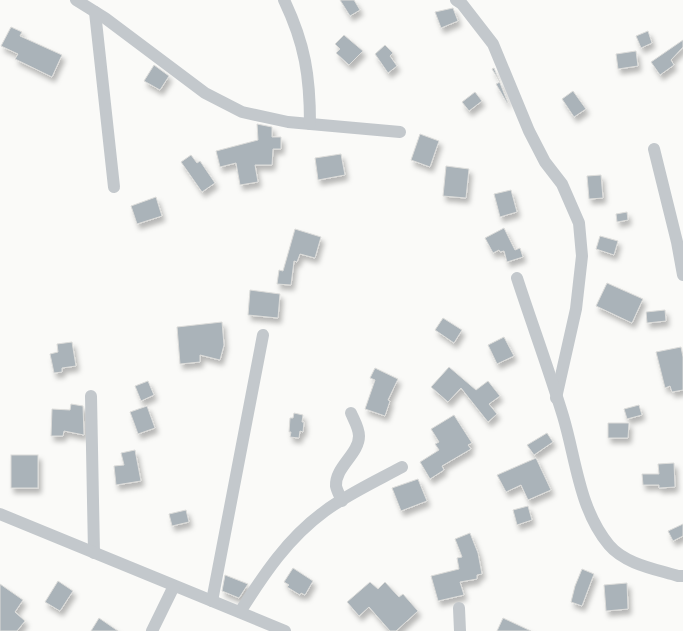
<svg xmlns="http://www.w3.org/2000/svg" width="683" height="631" viewBox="0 0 683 631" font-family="'Space Grotesk',sans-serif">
<defs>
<filter id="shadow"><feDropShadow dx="3" dy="5" stdDeviation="2.5" flood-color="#0004"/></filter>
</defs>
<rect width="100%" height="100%" fill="#fafaf8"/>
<g fill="#aab3b9" stroke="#dcdcda" filter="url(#shadow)">
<polygon points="340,0 354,0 360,10 350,16"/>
<polygon points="453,8 458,21 441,28 435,12"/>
<polygon points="11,27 22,32 20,36 62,55 52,77 15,59 18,54 1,46"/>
<polygon points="648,31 652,43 641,48 636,36"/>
<polygon points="344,35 363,51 349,65 336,53 340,49 335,44"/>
<polygon points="683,40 683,47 671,60 674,65 660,75 651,62"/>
<polygon points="385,45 393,53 390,56 397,66 388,73 375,54"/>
<polygon points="636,51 638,66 618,69 616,54"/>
<polygon points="154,65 169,76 160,90 144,81"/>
<polygon points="494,68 508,103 507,103 496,84 500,82 492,69"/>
<polygon points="573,91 586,109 574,117 562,99"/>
<polygon points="475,92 482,101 469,111 462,102"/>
<polygon points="257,124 272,127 272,137 281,137 281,149 273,149 272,165 255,165 258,182 240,185 236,163 220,167 216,151 258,140"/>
<polygon points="420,134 439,141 430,167 411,160"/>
<polygon points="341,154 345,175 318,180 315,158"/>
<polygon points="191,155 197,163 200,161 215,183 202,192 181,162"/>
<polygon points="446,166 469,169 466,198 443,196"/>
<polygon points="601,175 603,198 589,199 587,176"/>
<polygon points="511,190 517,212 500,217 494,194"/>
<polygon points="156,197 162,216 137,224 131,206"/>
<polygon points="627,212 628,220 617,222 616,214"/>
<polygon points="504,228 515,250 520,248 523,257 507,262 504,251 500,252 499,250 493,253 485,238"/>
<polygon points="295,229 321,237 315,258 300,254 297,262 294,261 291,285 277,284 279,270 283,271"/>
<polygon points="600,236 618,241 614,255 596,249"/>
<polygon points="607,283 643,299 632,323 596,306"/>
<polygon points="250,290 280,294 278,318 248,315"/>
<polygon points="665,310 666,321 647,323 646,312"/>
<polygon points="443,318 462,330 454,343 435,330"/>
<polygon points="222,322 224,345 220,360 200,355 200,362 180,364 177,327"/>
<polygon points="504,337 514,356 497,364 488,345"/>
<polygon points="72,342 76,366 62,368 62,372 54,373 50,354 58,352 57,344"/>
<polygon points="681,347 683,357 683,390 672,392 670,386 665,388 656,352"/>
<polygon points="449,367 476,390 488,381 500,396 489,404 497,414 488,422 461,388 448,402 431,387"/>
<polygon points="375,368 398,379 388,400 390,401 385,416 365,409 375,380 370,378"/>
<polygon points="148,381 154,395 141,401 135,386"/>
<polygon points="71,404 83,406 84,435 64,431 63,436 51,436 52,409 70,410"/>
<polygon points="639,405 642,415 627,419 624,409"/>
<polygon points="147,406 155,428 138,434 130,412"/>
<polygon points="294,413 303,415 302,422 304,422 303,432 300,431 299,438 290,437 291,432 289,432 290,418 293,418"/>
<polygon points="454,415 472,443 468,445 471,449 442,466 444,470 430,479 420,462 439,450 435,444 439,442 431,429"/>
<polygon points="608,423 629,423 628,438 608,438"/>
<polygon points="547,433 553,442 534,455 527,445"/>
<polygon points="135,450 141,481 116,485 114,466 124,465 121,453"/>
<rect x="11" y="455" width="27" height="33"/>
<polygon points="536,458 551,490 528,500 521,485 506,492 497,475"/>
<polygon points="674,463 675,487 659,488 659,485 643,485 642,474 659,474 658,464"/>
<polygon points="418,479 427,501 401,511 392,488"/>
<polygon points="528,506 532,520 517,525 513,510"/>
<polygon points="186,510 189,522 172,526 169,514"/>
<polygon points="683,524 683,536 673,541 668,531"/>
<polygon points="470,533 478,553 482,574 477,575 477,579 460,582 464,595 438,601 431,576 459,569 457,558 462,557 455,539"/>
<polygon points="293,568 313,581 305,595 301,593 300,595 287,587 289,585 284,582"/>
<polygon points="582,569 594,574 582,606 571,602 575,586"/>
<polygon points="225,575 248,584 239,598 222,591"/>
<polygon points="58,581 73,591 60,611 45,602"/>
<polygon points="370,582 378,589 385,582 399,597 403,594 418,611 396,631 390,631 369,607 359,616 347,602"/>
<polygon points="627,583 628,609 606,611 604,585"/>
<polygon points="0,584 23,600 15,612 25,621 17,631 0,631"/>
<polygon points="99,618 118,631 91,631"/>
<polygon points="503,618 531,631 497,631"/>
</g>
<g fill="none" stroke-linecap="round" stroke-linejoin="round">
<g stroke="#c3c8cc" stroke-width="12">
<polyline points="76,0 105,18 205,93 242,112 288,122 400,132"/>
<path d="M 284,0 C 305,44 310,76 310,124"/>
<polyline points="456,0 462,4 493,44 529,131 545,162 562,184 579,223 582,256 576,309 556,398"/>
<polyline points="95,12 114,187"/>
<polyline points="654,149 677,242 683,275"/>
<path d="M 517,278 C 532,324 549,370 563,416 C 576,459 579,509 609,545 C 625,564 655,569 678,576 L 683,576"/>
<polyline points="91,396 94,553"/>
<path d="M 342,501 C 340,496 337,491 336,486 C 335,467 359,454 359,436 C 359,428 354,420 351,413"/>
<polyline points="0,514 285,631"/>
<polyline points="212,601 263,335"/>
<polyline points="459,608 460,631"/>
<path d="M 240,612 C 264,574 288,538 325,511 C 346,495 378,480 402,467"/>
<polyline points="152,631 174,586"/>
</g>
</g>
</svg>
